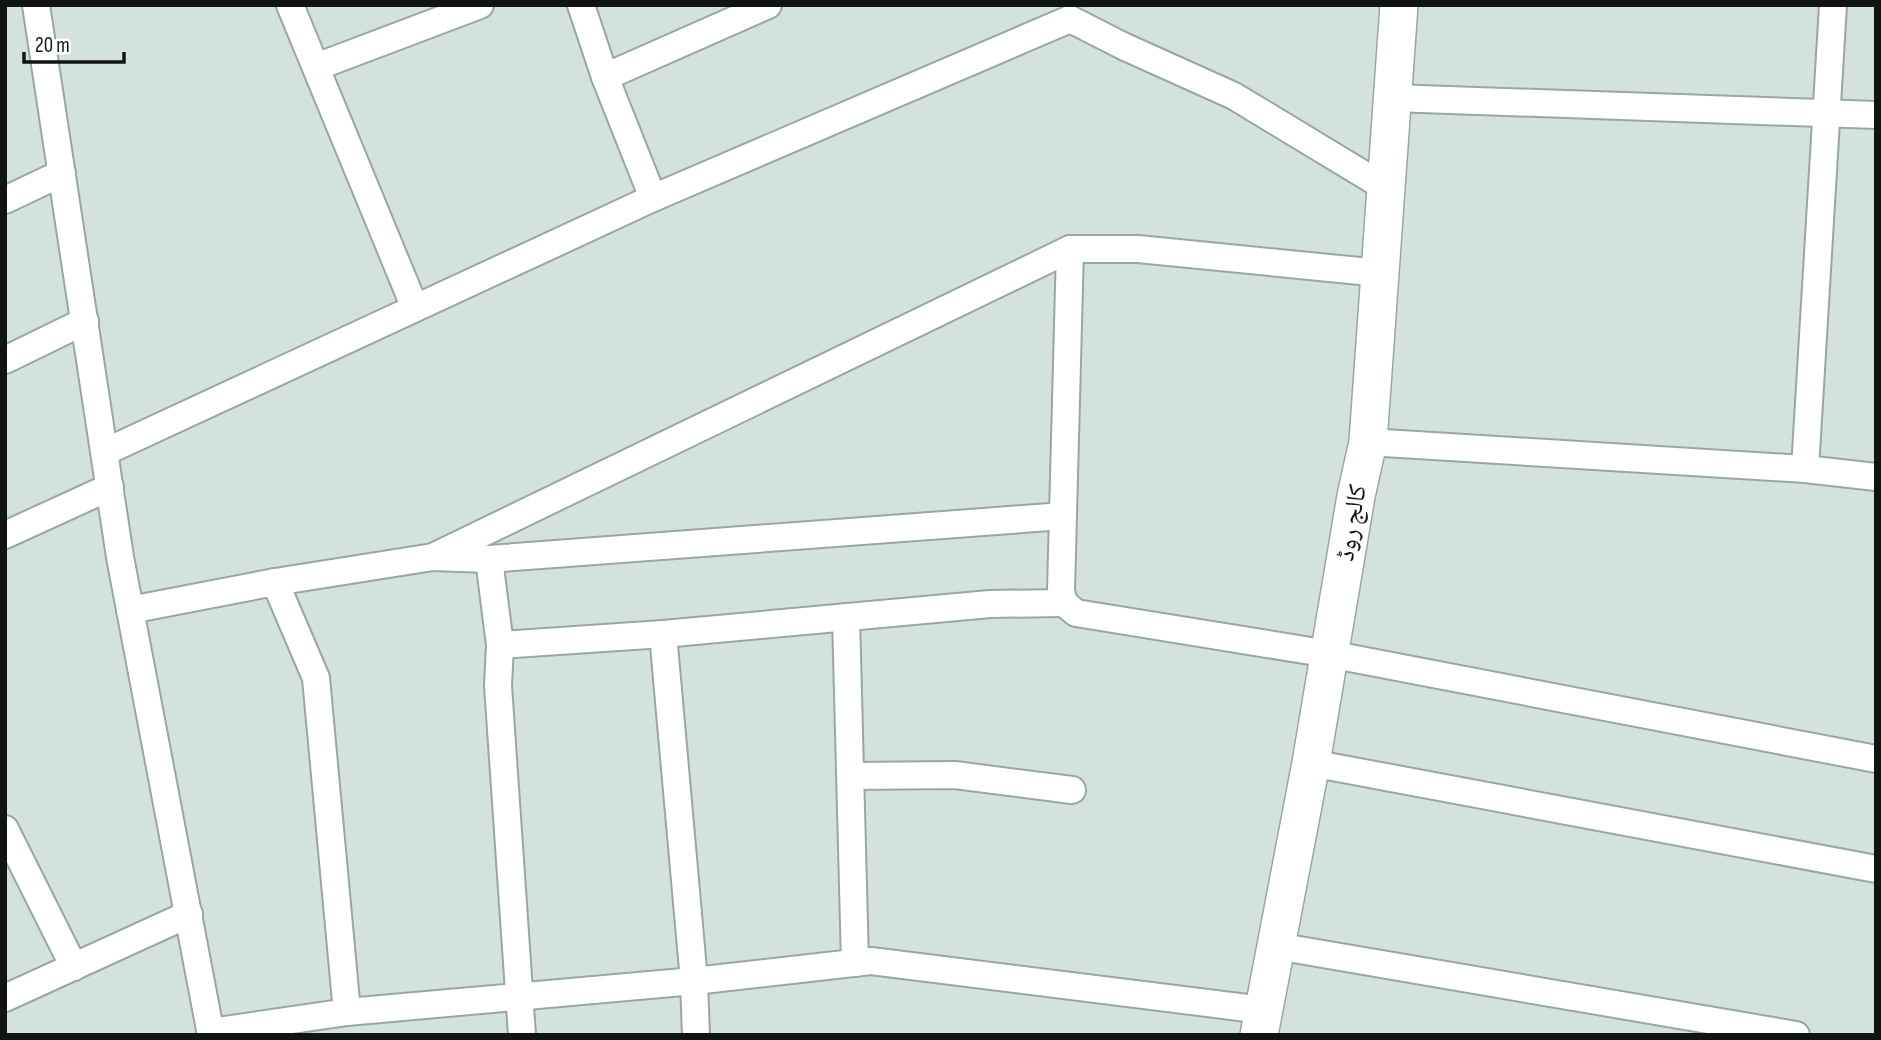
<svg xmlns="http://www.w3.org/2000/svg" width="1881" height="1040" viewBox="0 0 1881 1040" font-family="'Sofia Sans Condensed','Noto Naskh Arabic',sans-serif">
<rect width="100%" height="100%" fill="#d4e2dd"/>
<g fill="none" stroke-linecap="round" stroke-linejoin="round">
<g stroke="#99a7a2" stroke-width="30">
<g id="minor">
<polyline points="36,5 120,557 211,1035"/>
<polyline points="290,5 415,308"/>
<polyline points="581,5 605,77 653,198"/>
<polyline points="1070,19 1123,46 1234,96 1386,188"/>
<polyline points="316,67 480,5"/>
<polyline points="605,77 768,5"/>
<polyline points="1393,98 1876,115"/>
<polyline points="5,200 62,173"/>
<polyline points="1070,249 1061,591 1064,603 1076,613 1329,654 1876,759"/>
<polyline points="5,360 85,321"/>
<polyline points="1368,442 1805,469 1876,477"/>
<polyline points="105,452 653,198 1070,19"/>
<polyline points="1805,469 1833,5"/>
<polyline points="5,535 110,487"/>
<polyline points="433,557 1070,249 1138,249 1380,273"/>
<polyline points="489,559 500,645 498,686 522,1035"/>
<polyline points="275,582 316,678 347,1012"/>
<polyline points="130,610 275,582 433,557 489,559 1063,516"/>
<polyline points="846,617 855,963"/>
<polyline points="663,634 694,981 696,1035"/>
<polyline points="500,645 663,634 990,604 1064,603"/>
<polyline points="1311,763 1876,869"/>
<polyline points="851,776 955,775 1072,790"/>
<polyline points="5,829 74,967"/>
<polyline points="1276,946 1796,1035"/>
<polyline points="5,998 189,914"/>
<polyline points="211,1032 347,1012 694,981 871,961 1263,1010"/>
</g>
</g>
<g stroke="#99a7a2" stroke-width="40">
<polyline id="secondary" points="1259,1035 1311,763 1356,496 1368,442 1399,5"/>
</g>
<use href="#minor" stroke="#fff" stroke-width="26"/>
<use href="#secondary" stroke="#fff" stroke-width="37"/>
</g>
<g text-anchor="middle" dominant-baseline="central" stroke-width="6" stroke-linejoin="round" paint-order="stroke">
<g font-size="26" fill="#101513" stroke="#fff">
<text transform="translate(1352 523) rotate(-80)">کالج روڈ</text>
</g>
</g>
<rect width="1881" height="1040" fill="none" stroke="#101513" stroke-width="14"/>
<path d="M24 52v10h100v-10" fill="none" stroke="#101513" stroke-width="3.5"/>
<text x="35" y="52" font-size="21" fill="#101513" stroke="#ffffff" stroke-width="5" paint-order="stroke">20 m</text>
</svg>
